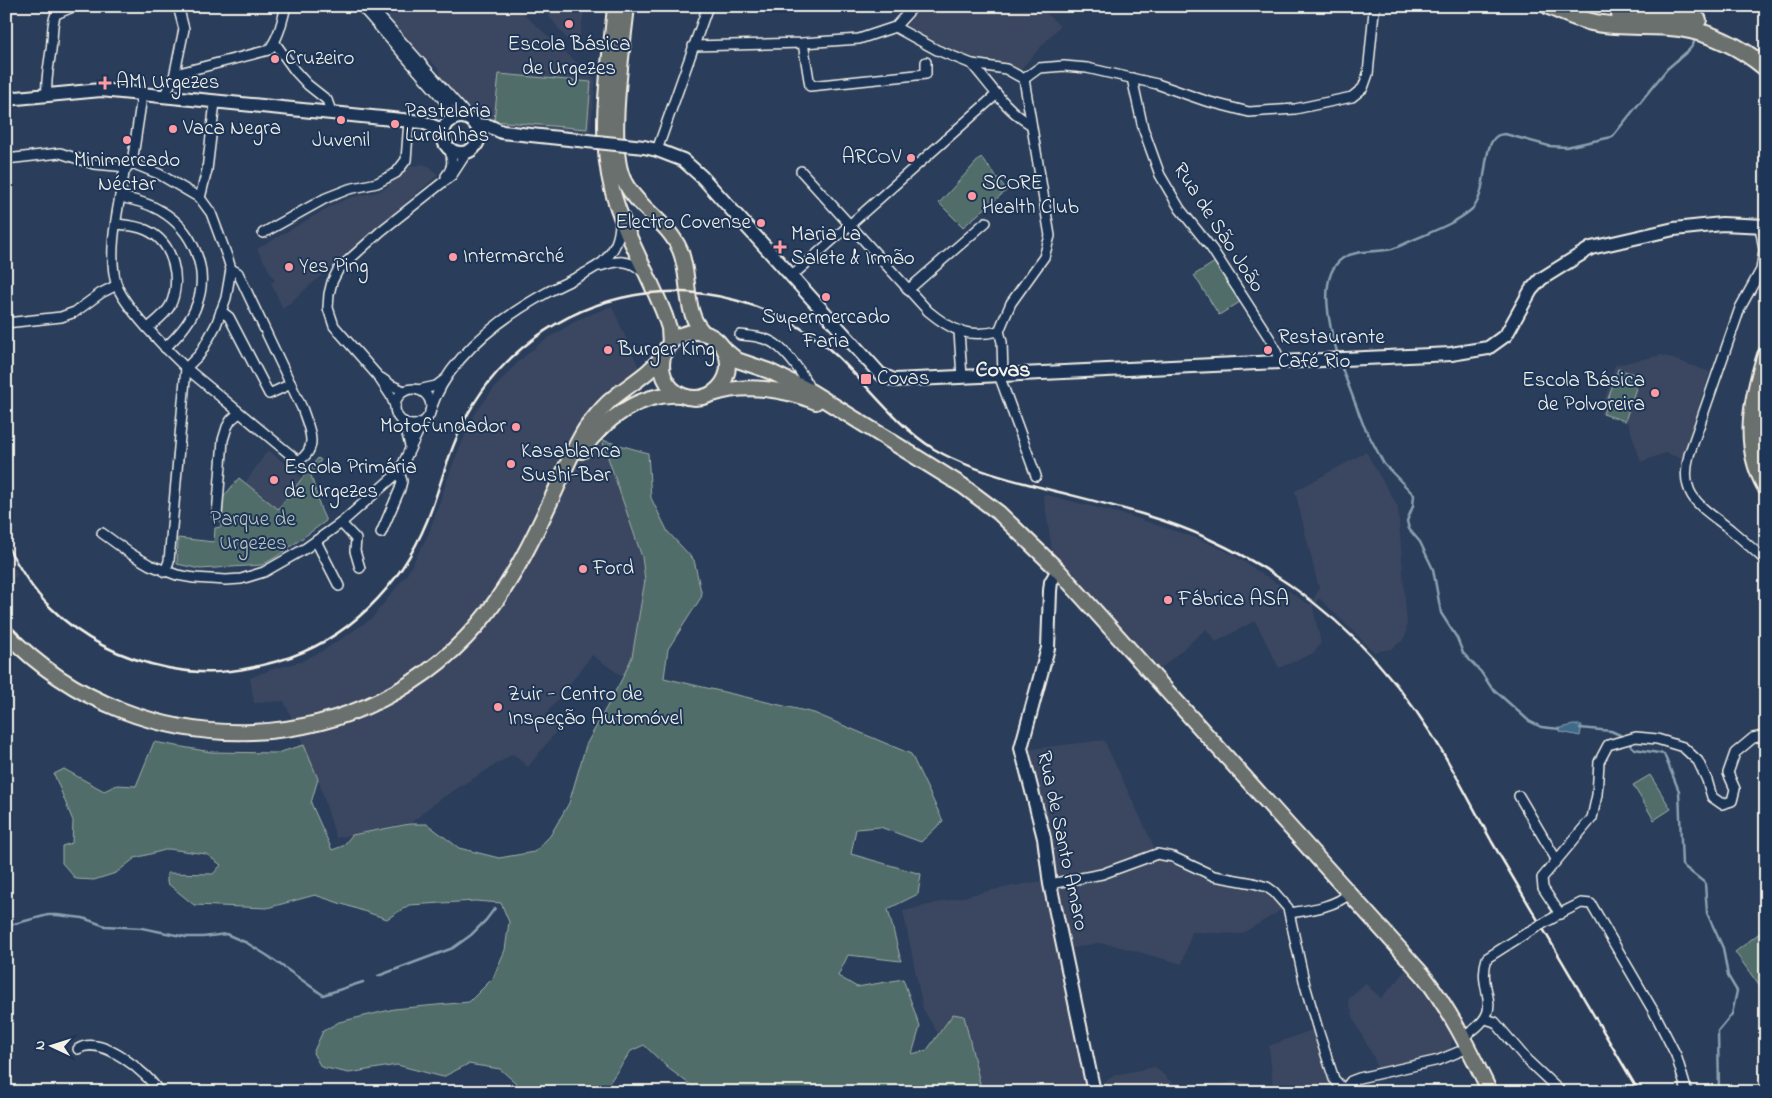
<svg xmlns="http://www.w3.org/2000/svg" width="1772" height="1098" viewBox="0 0 1772 1098" font-family="'Indie Flower',sans-serif">
<rect width="100%" height="100%" fill="#2a3d5b"/>
<filter id="ink" filterUnits="userSpaceOnUse"><feTurbulence type="fractalNoise" baseFrequency=".02" numOctaves="2"/><feDisplacementMap in="SourceGraphic" scale="10" xChannelSelector="R" yChannelSelector="G"/><feConvolveMatrix kernelMatrix="1 2 1 2 8 2 1 2 1" color-interpolation-filters="sRGB"/></filter>
<g filter="url(#ink)">
<g fill="#3a4660">
<polygon points="378,6 515,6 596,80 590,134 494,124 469,108 440,75 440,71 430,60 426,60"/>
<polygon points="541,6 585,6 579,42 573,47"/>
<polygon points="921,6 1048,6 1045,12 1060,26 1020,70 964,57 906,26"/>
<polygon points="423,164 431,167 438,175 283,309 271,283 275,281 257,249 331,206 349,198 377,192 389,186 388,183 399,177 408,167"/>
<polygon points="612,306 640,370 586,422 602,440 642,558 645,580 632,657 623,677 592,655 545,716 559,728 528,767 513,754 437,801 412,822 336,838 318,779 284,701 254,703 250,678 272,669 300,662 324,650 371,619 407,574 428,535 453,463 474,415 494,388 519,361 539,344 579,319"/>
<polygon points="1662,355 1710,372 1682,459 1666,453 1641,462 1628,423 1600,414 1615,365"/>
<polygon points="268,450 303,478 278,509 245,483"/>
<polygon points="1366,452 1398,507 1407,624 1406,634 1402,641 1391,649 1374,652 1319,598 1313,607 1321,643 1314,653 1279,668 1255,621 1216,642 1206,629 1158,671 1053,556 1043,494 1130,516 1199,539 1232,554 1310,605 1319,589 1295,491"/>
<polygon points="6,553 18,575 6,584"/>
<polygon points="1104,740 1159,857 1213,882 1261,891 1285,908 1241,934 1192,932 1182,964 1113,945 1097,943 1069,949 1092,1092 982,1092 964,1016 953,1015 938,1034 923,1009 903,911 988,891 1056,878 1030,749"/>
<polygon points="1409,967 1437,1003 1454,1034 1448,1055 1377,1073 1377,1069 1374,1058 1355,1022 1348,1000 1365,983 1381,998 1401,977 1401,975"/>
<polygon points="1314,1029 1339,1092 1209,1092 1236,1080 1273,1088 1269,1046"/>
<polygon points="1155,1067 1175,1085 1197,1092 1103,1092 1102,1088 1104,1082 1115,1075"/>
</g>
<g fill="#516d6b" stroke="#a2afaa">
<polygon points="499,74 591,82 587,129 494,121"/>
<polygon points="981,157 1007,190 963,227 939,203"/>
<polygon points="1215,262 1240,302 1219,315 1194,275"/>
<polygon points="1618,369 1640,376 1625,421 1603,414"/>
<polygon points="602,440 648,453 651,498 668,532 694,560 702,596 668,649 664,678 814,713 911,754 943,821 921,842 880,827 856,829 851,854 921,874 918,894 888,909 901,961 848,955 838,976 857,987 903,979 920,1027 912,1054 927,1050 953,1014 964,1016 982,1092 700,1092 668,1068 644,1045 631,1051 603,1092 526,1092 500,1069 468,1064 443,1077 397,1065 349,1073 321,1067 313,1053 323,1031 339,1022 394,1009 469,1002 493,978 505,950 509,922 501,903 475,901 409,905 387,919 315,895 267,908 194,905 167,883 167,873 213,874 221,865 206,854 169,849 135,858 116,873 94,880 76,879 62,863 62,846 72,843 73,821 54,774 64,769 104,791 117,785 136,786 154,742 211,752 277,753 304,745 318,779 311,803 332,850 343,846 352,835 409,824 427,824 459,848 499,858 534,852 550,836 569,803 586,745 623,677 632,657 645,580 642,557"/>
<polygon points="318,458 321,460 311,475 321,510 326,521 276,557 262,565 200,569 177,564 178,538 214,542 215,528 221,527 220,501 239,478 278,509"/>
<polygon points="1650,775 1671,809 1654,820 1633,785"/>
<polygon points="1766,928 1766,995 1735,952"/>
</g>
<polygon fill="#416b89" stroke="#89a1af" points="1573,725 1582,725 1580,736 1561,732 1557,729"/>
<g fill="none" stroke-linecap="round" stroke-linejoin="round">
<g stroke="#89a1af" stroke-width="2.5">
<polyline points="1702,17 1705,6"/>
<path d="M 1338,355 C 1330,330 1316,276 1343,258 C 1358,249 1376,253 1392,249 C 1399,247 1406,243 1413,240 C 1433,231 1454,224 1471,210 C 1489,195 1481,145 1497,136 C 1498,135 1503,134 1505,134 L 1549,146 L 1566,147 L 1612,137 L 1667,69 L 1689,50 L 1693,45 L 1696,36"/>
<polyline points="1340,363 1363,424 1384,464 1414,495 1413,506 1407,521 1409,529 1420,542 1433,569 1441,613 1457,638 1463,653 1481,672 1491,687 1529,721 1541,727 1560,729"/>
<polyline points="1580,728 1611,731 1620,735"/>
<polyline points="1630,745 1635,749 1664,754 1679,791 1682,865 1705,883 1707,913 1723,948 1728,976 1737,991 1732,1014 1718,1031 1719,1092"/>
<polyline points="6,926 48,915 57,915 83,918 105,926 142,928 186,937 203,937 226,934 247,943 268,956 323,995 363,982"/>
<polyline points="378,976 453,948 471,935 486,920 495,908"/>
</g>
<g stroke="#f4f1e8" stroke-width="12">
<g id="street">
<polyline points="361,6 448,105 451,121"/>
<polyline points="370,6 473,122"/>
<polyline points="895,27 937,50 972,64 1006,69 1024,79"/>
<polyline points="275,43 295,71 308,85 327,100 332,114"/>
<polyline points="803,43 810,86 926,74 926,62"/>
<polyline points="693,46 803,43 859,39 895,27 914,6"/>
<path d="M 972,64 C 990,85 1006,110 1030,124"/>
<polyline points="174,77 184,29 178,6"/>
<polyline points="1132,78 1143,128 1160,175 1180,209 1212,249 1270,339 1281,362"/>
<polyline points="1024,79 1039,68 1064,66 1087,68 1157,84 1206,101 1249,112 1295,109 1352,97 1363,88 1368,74 1374,11 1376,6"/>
<path d="M 140,94 L 141,103 L 132,163 L 127,167 L 124,173 C 119,206 107,250 116,283 C 123,306 168,351 186,368 L 298,461 C 320,449 309,428 302,408 L 238,273 L 231,269"/>
<path d="M 47,95 C 45,76 51,59 52,40 C 53,31 52,22 56,14 L 75,6"/>
<path d="M 164,96 L 174,77 L 183,72 L 269,50 C 279,37 282,22 286,6"/>
<polyline points="657,150 708,6"/>
<polyline points="6,159 60,153 94,164 127,167"/>
<polyline points="132,163 159,174 200,198 211,213 228,259 231,269 226,298 216,325 200,354 186,368 169,561 165,572"/>
<path d="M 801,171 L 928,311 C 952,331 968,338 999,331"/>
<path d="M 446,176 C 454,167 452,159 450,149"/>
<path d="M 120,197 C 134,200 148,203 161,211 C 192,229 210,269 197,304 C 191,322 178,336 165,348"/>
<polyline points="200,198 207,170 215,102"/>
<path d="M 116,224 C 126,225 137,226 146,230 C 174,242 182,281 170,306 C 165,315 155,322 148,328"/>
<path d="M 1760,226 L 1764,250 L 1761,270 L 1740,308 L 1689,455 C 1678,497 1702,507 1731,530 C 1743,540 1754,550 1766,561"/>
<polyline points="263,233 326,198 349,189 377,183 396,173 406,160 409,121"/>
<path d="M 600,266 C 617,261 629,258 643,272"/>
<polyline points="792,276 997,94"/>
<polyline points="908,290 986,222"/>
<polyline points="221,311 229,317 269,394 291,384"/>
<polyline points="6,323 61,317 75,312 101,293 117,285"/>
<polyline points="959,331 962,377"/>
<polyline points="999,331 1011,303 1044,257 1050,236 1024,79"/>
<polyline points="999,331 1002,342 1003,375"/>
<path d="M 740,335 C 751,336 765,337 775,344 C 788,353 805,376 810,391"/>
<polyline points="999,375 1036,476"/>
<polyline points="381,378 391,385 404,391"/>
<circle cx="413" cy="407" r="18"/>
<polyline points="418,390 436,386 444,380"/>
<polyline points="395,406 391,396 377,375 334,326 328,308 329,294 332,282 338,270 351,258 381,231 452,175 467,152"/>
<path d="M 430,411 C 448,358 499,319 546,293 C 565,282 586,275 603,262 C 615,250 620,238 620,221"/>
<polyline points="404,422 410,446"/>
<polyline points="217,515 223,440 227,427 231,420 239,413"/>
<polyline points="341,523 356,539 355,551 360,568"/>
<polyline points="102,533 131,554 150,565 177,575 194,578 226,580 241,579 264,572 306,548 341,523 399,472 419,430 420,423"/>
<polyline points="381,533 400,489 402,481 399,472"/>
<polyline points="316,541 339,586"/>
<polyline points="1519,796 1556,859"/>
<polyline points="1050,884 1102,874 1157,854 1173,857 1214,876 1253,883 1267,887 1274,892 1288,908 1305,985 1319,1033 1334,1079 1343,1089"/>
<path d="M 1290,913 C 1309,910 1335,907 1350,893"/>
<polyline points="1560,914 1543,888 1542,878 1592,818 1597,795 1599,762 1608,745 1636,737 1657,739 1683,747 1698,761 1707,780 1712,797 1722,804 1732,801 1735,789 1728,773 1735,753 1753,738 1766,735"/>
<polyline points="1555,916 1581,903 1591,904 1654,1012 1676,1055 1687,1092"/>
<polyline points="1486,1019 1495,1022 1527,1060 1561,1092"/>
<path d="M 1463,1037 C 1511,1007 1475,995 1487,958 L 1528,932"/>
<path d="M 78,1049 C 101,1034 148,1073 159,1092"/>
<polyline points="1342,1092 1351,1081 1359,1078 1439,1060 1468,1048"/>
</g>
</g>
<g stroke="#f4f1e8" stroke-width="16">
<g id="secondary">
<polyline points="6,99 101,90 422,122 435,127 444,134"/>
<circle cx="461" cy="135" r="18"/>
<polyline points="476,125 489,126 502,132 578,140"/>
<polyline points="644,147 657,150 683,160 702,177 880,374 894,380 1451,354 1488,348 1506,335 1531,290 1541,279 1591,248 1674,229 1722,224 1766,226"/>
<polyline points="1058,570 1051,582 1050,591 1048,648 1021,748 1044,838 1050,884 1094,1092"/>
</g>
</g>
<g stroke="#f4f1e8" stroke-width="18">
<g id="primary">
<path d="M 615,6 C 610,66 597,130 612,189 C 624,234 649,274 665,316 L 669,328 L 670,343"/>
<path d="M 627,6 C 623,47 606,150 625,183 C 639,209 668,222 680,250 C 691,276 683,313 703,332"/>
<circle cx="695" cy="365" r="33"/>
<path d="M 725,350 L 737,360 L 769,371 L 810,391 L 963,486 L 999,513 L 1058,570 L 1423,975 C 1451,1011 1470,1051 1490,1092"/>
<path d="M 713,394 C 745,383 785,389 816,402"/>
<path d="M 582,451 C 604,419 641,392 681,395"/>
<path d="M 6,633 C 139,772 370,765 488,612 C 514,578 534,537 552,498 C 563,475 572,450 586,428 C 594,418 602,407 612,399 C 631,383 649,375 664,354"/>
</g>
</g>
<g stroke="#f4f1e8" stroke-width="20">
<g id="highway">
<path d="M 1549,6 C 1564,13 1580,20 1596,23 C 1624,28 1652,24 1680,28 C 1712,33 1741,47 1766,68"/>
<polyline points="1620,15 1677,16 1698,20"/>
<path d="M 1766,355 C 1752,399 1742,445 1766,487"/>
</g>
</g>
<use href="#street" stroke="#1d3557" stroke-width="9"/>
<use href="#secondary" stroke="#1d3557" stroke-width="12"/>
<use href="#primary" stroke="#6b706d" stroke-width="14"/>
<use href="#highway" stroke="#6b706d" stroke-width="16"/>
<path stroke="#f4f1e8" stroke-width="2.5" d="M 6,544 C 19,567 32,590 51,608 C 83,640 124,659 168,668 C 208,676 239,672 278,661 C 347,641 400,587 427,521 C 438,494 445,464 457,437 C 485,368 548,315 621,298 C 697,280 781,303 838,357 C 870,388 896,425 934,449 C 963,466 996,476 1028,484 C 1087,500 1154,513 1209,539 C 1303,582 1377,648 1432,735 C 1454,769 1472,806 1492,842 C 1541,925 1590,1008 1639,1092"/>
<g stroke="#f4f1e8" stroke-width="12" stroke-linecap="butt">
<polyline id="street-bridge" points="1528,932 1555,917"/>
</g>
<g stroke="#f4f1e8" stroke-width="16" stroke-linecap="butt">
<polyline id="secondary-bridge" points="578,140 644,147"/>
</g>
<use href="#street-bridge" stroke="#1d3557" stroke-width="9"/>
<use href="#secondary-bridge" stroke="#1d3557" stroke-width="12"/>
</g>
</g>
<g fill="#ff9aa2" stroke="#1d3557" stroke-width="2">
<circle cx="569" cy="24" r="5"/>
<circle cx="275" cy="59" r="5"/>
<path d="M102.5 75.5h5v5h5v5h-5v5h-5v-5h-5v-5h5z"/>
<circle cx="341" cy="120" r="5"/>
<circle cx="395" cy="124" r="5"/>
<circle cx="173" cy="129" r="5"/>
<circle cx="127" cy="140" r="5"/>
<circle cx="911" cy="158" r="5"/>
<circle cx="972" cy="196" r="5"/>
<circle cx="761" cy="223" r="5"/>
<path d="M777.5 239.5h5v5h5v5h-5v5h-5v-5h-5v-5h5z"/>
<circle cx="453" cy="257" r="5"/>
<circle cx="289" cy="267" r="5"/>
<circle cx="826" cy="297" r="5"/>
<circle cx="608" cy="350" r="5"/>
<circle cx="1268" cy="350" r="5"/>
<rect x="860" y="373" width="12" height="12" rx="2.5"/>
<circle cx="1655" cy="393" r="5"/>
<circle cx="516" cy="427" r="5"/>
<circle cx="511" cy="464" r="5"/>
<circle cx="274" cy="480" r="5"/>
<circle cx="583" cy="569" r="5"/>
<circle cx="1168" cy="600" r="5"/>
<circle cx="498" cy="707" r="5"/>
</g>
<g text-anchor="middle" dominant-baseline="central" stroke-width="4" stroke-linejoin="round" paint-order="stroke">
<g font-size="21" fill="#f4f1e8" stroke="#1d3557" text-anchor="start">
<text x="569" y="45" text-anchor="middle">Escola Básica<tspan x="569" dy="24">de Urgezes</tspan></text>
<text x="285" y="59">Cruzeiro</text>
<text x="116" y="83">AMI Urgezes</text>
<text x="405" y="112">Pastelaria<tspan x="405" dy="24">Lurdinhas</tspan></text>
<text x="183" y="129">Vaca Negra</text>
<text x="341" y="141" text-anchor="middle">Juvenil</text>
<text x="901" y="158" text-anchor="end">ARCOV</text>
<text x="127" y="161" text-anchor="middle">Minimercado<tspan x="127" dy="24">Néctar</tspan></text>
<text x="982" y="184">SCORE<tspan x="982" dy="24">Health Club</tspan></text>
<text x="751" y="223" text-anchor="end">Electro Covense</text>
<text x="791" y="235">Maria La<tspan x="791" dy="24">Salete &amp; Irmão</tspan></text>
<text x="463" y="257">Intermarché</text>
<text x="299" y="267">Yes Ping</text>
<text x="826" y="318" text-anchor="middle">Supermercado<tspan x="826" dy="24">Faria</tspan></text>
<text x="1278" y="338">Restaurante<tspan x="1278" dy="24">Café Rio</tspan></text>
<text x="618" y="350">Burger King</text>
<text x="877" y="379">Covas</text>
<text x="1645" y="381" text-anchor="end">Escola Básica<tspan x="1645" dy="24">de Polvoreira</tspan></text>
<text x="506" y="427" text-anchor="end">Motofundador</text>
<text x="521" y="452">Kasablanca<tspan x="521" dy="24">Sushi-Bar</tspan></text>
<text x="284" y="468">Escola Primária<tspan x="284" dy="24">de Urgezes</tspan></text>
<text x="593" y="569">Ford</text>
<text x="1178" y="600">Fábrica ASA</text>
<text x="508" y="695">Zuir - Centro de<tspan x="508" dy="24">Inspeção Automóvel</tspan></text>
</g>
<g font-size="21" fill="#f4f1e8" stroke="#1d3557">
<text transform="translate(1218 228) rotate(57)">Rua de São João</text>
<text transform="translate(1062 841) rotate(78)">Rua de Santo Amaro</text>
</g>
<g font-size="21" fill="#bbc3bc" stroke="#1d3557">
<text x="253" y="520">Parque de<tspan x="253" dy="24">Urgezes</tspan></text>
</g>
<g font-size="22" font-weight="bold" fill="#f4f1e8" stroke="#1d3557">
<text x="1003" y="371">Covas</text>
</g>
</g>
<rect width="1772" height="1098" fill="none" stroke="#1d3557" stroke-width="25"/>
<rect x="12" y="12" width="1747" height="1073" fill="none" stroke="#f4f1e8" stroke-width="2" filter="url(#ink)"/>
<g transform="translate(52 1046) rotate(274)" stroke="#1d3557" stroke-width="4" paint-order="stroke">
<path d="M0-4L9 19L0 12L-9 19Z" fill="#f4f1e8"/>
<text y="-8" font-size="14" font-weight="bold" text-anchor="middle" fill="#f4f1e8">N</text>
</g>
</svg>
